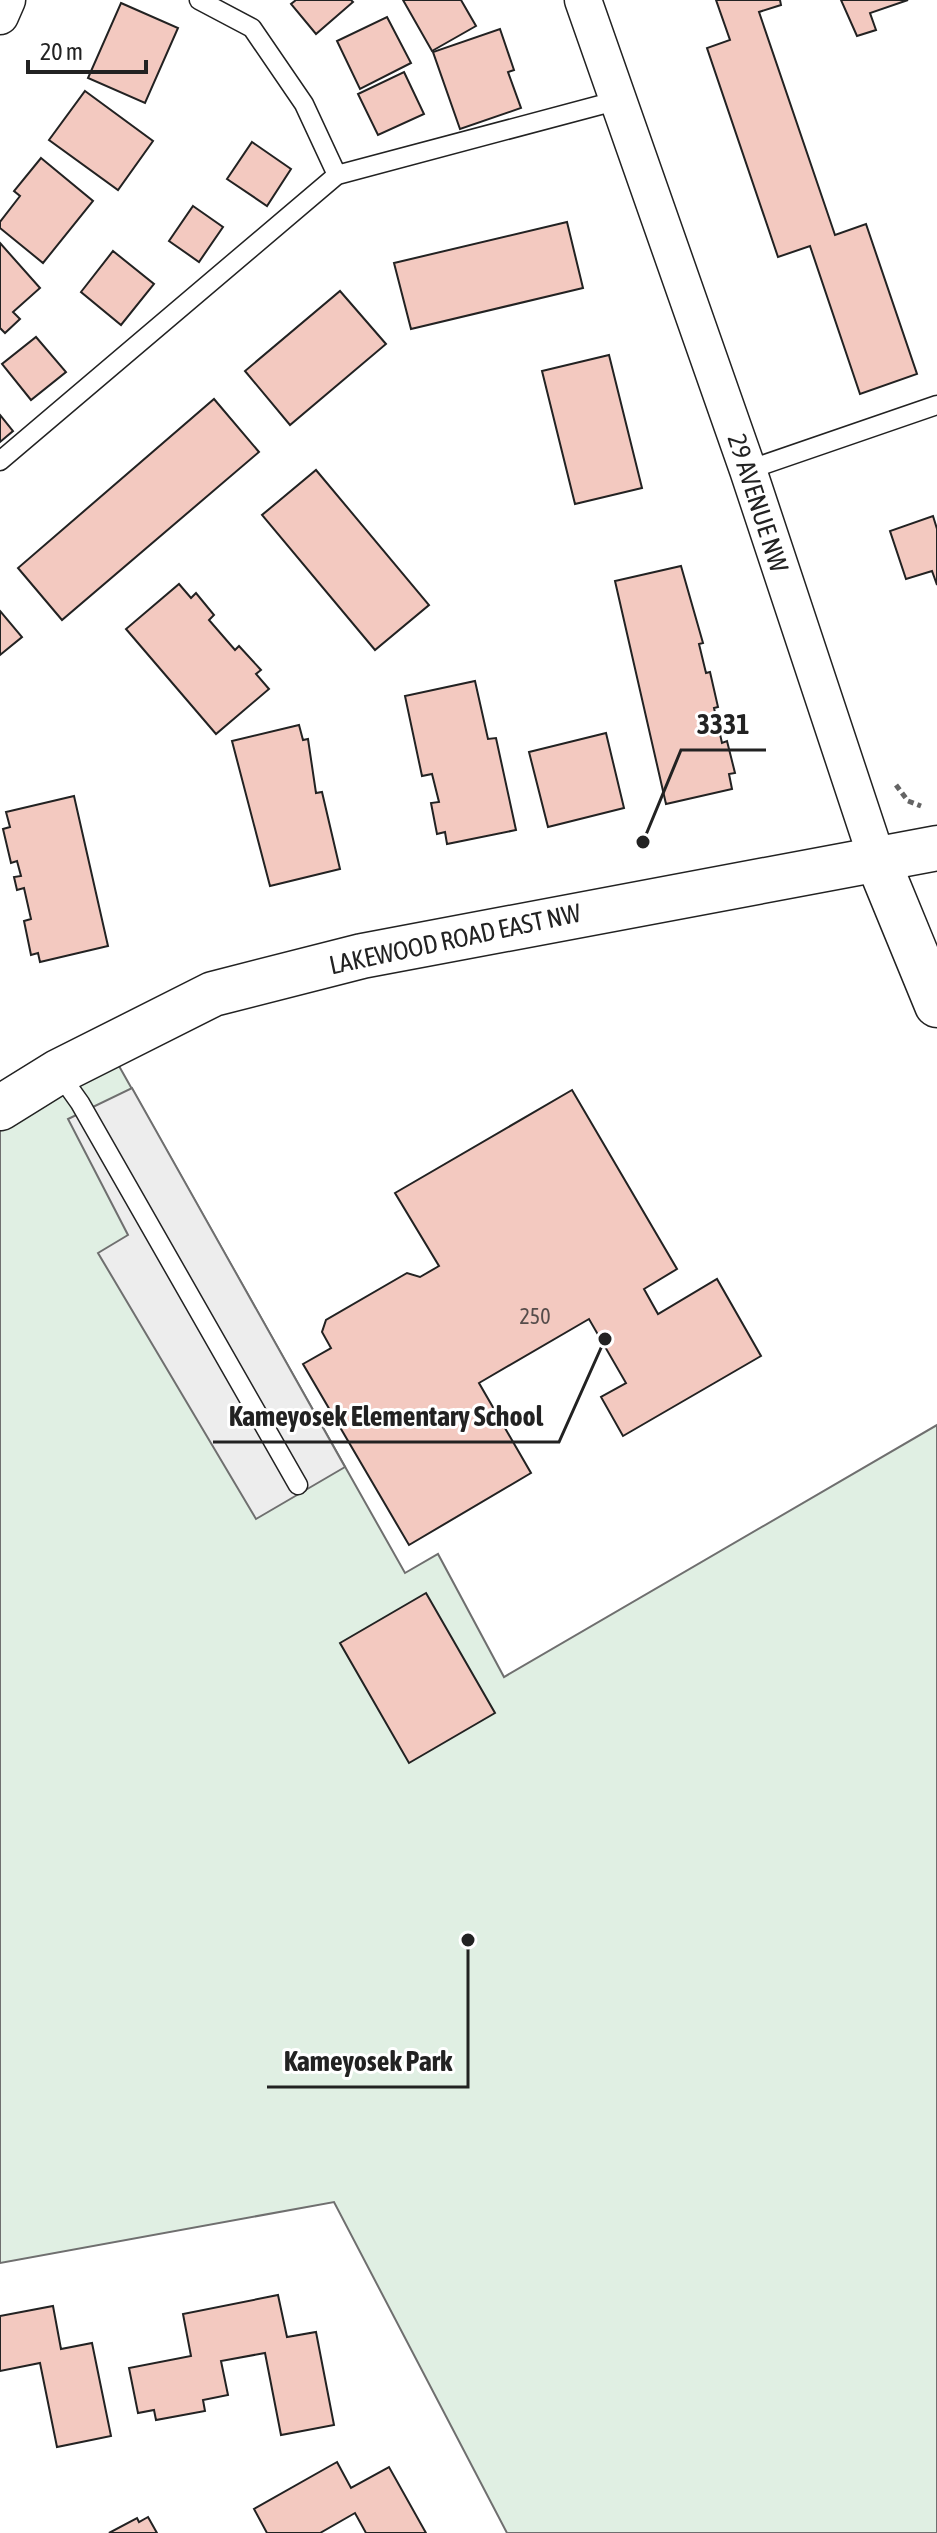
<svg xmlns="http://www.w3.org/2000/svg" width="937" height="2533" viewBox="0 0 937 2533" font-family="'Asap Condensed',sans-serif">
<rect width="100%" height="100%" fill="#fff"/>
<polygon fill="#e0efe3" stroke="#6f6f6f" stroke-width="2" points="119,1066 405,1573 438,1554 504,1677 937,1425 937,2533 507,2533 334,2202 0,2263 0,1131 37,1101"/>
<polygon fill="#ededed" stroke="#6f6f6f" stroke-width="2" points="132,1088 345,1467 256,1519 98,1253 128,1235 68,1119"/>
<g fill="#f3c9c0" stroke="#222" stroke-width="2">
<polygon points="296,0 351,0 353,2 316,34 291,4"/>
<polygon points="403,0 461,0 476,26 432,51"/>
<polygon points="716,0 780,0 781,5 759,12 835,235 866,224 917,374 860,394 810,246 778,257 707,48 730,40"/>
<polygon points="841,0 908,0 870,13 876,30 857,36"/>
<polygon points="121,3 178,28 145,103 88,78"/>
<polygon points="387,17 411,63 360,89 337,41"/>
<polygon points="500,29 514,70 508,72 521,108 460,129 433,52"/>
<polygon points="404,72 424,114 378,135 358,94"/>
<polygon points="85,91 153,141 118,190 49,140"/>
<polygon points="252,142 291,169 267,206 227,179"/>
<polygon points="41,158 93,201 43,263 0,228 0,222 20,196 14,191"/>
<polygon points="193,206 223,227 199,262 169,241"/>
<polygon points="567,222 583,288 411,329 394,263"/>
<polygon points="0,243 40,288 13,312 20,319 5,333 0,328"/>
<polygon points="113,251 154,284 121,325 81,292"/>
<polygon points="340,291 386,344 290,425 245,371"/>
<polygon points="36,337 66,372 31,400 2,364"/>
<polygon points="609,355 642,488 575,504 542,371"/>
<polygon points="214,399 259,452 62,620 18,568"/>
<polygon points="0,415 13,431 0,442"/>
<polygon points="316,470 429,605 375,650 262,515"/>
<polygon points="933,516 937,529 937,585 932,571 906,579 890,531"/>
<polygon points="681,566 703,643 699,644 706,673 710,672 718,707 714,708 722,743 727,741 735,773 729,774 732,789 666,804 615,581"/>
<polygon points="179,584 191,598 196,593 214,615 209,620 235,650 239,646 261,670 256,674 269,689 216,734 126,629"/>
<polygon points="0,611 22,637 0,655"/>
<polygon points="475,681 488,739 496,738 516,830 447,844 445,832 437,834 431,803 439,802 432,774 422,776 405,696"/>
<polygon points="299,725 303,740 308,739 316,793 322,792 340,869 270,886 232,741"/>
<polygon points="606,733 624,808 548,827 529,752"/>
<polygon points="74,796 108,946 40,962 38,953 31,955 24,921 31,919 24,888 17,890 14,877 21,876 17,861 11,863 3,829 10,827 6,812"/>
<polygon points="572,1090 677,1269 644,1289 658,1314 717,1279 761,1356 623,1436 601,1397 626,1383 589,1319 479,1383 531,1473 409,1545 303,1364 331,1348 322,1332 326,1320 407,1273 420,1277 439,1266 395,1193"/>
<polygon points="426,1593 495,1713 409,1763 340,1643"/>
<polygon points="278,2295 287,2337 316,2332 334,2425 281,2435 265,2353 221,2361 228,2395 203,2400 205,2411 156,2420 154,2410 138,2413 129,2368 191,2356 183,2314"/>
<polygon points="53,2306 61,2349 92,2343 111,2436 57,2447 40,2363 0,2371 0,2316"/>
<polygon points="337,2462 351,2488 389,2467 426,2533 366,2533 355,2513 320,2533 267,2533 254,2509"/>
<polygon points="148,2517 157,2533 109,2533 137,2518 139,2522"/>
</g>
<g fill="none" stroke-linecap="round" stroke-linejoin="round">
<g stroke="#222" stroke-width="21">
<g id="lane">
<polyline points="199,0 252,28 304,104 337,175"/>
<polyline points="0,461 337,175 619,100"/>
<polyline points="748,470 937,405"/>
<polyline points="58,1072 80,1103 298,1485"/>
</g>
</g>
<g stroke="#222" stroke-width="39">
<g id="street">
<polyline points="583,0 748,470 877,859"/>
<polyline points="0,16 7,0"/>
</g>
</g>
<g stroke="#222" stroke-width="47">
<g id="secondary">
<polyline points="877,859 937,1005"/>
<polyline points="0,1108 58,1072 213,994 362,956 937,848"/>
</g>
</g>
<polyline stroke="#646464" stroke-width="5" stroke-dasharray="6 4" stroke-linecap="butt" points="896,785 908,801 921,806"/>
<use href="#lane" stroke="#fff" stroke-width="18"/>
<use href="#street" stroke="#fff" stroke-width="36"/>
<use href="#secondary" stroke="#fff" stroke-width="44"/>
</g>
<g text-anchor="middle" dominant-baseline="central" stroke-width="6" stroke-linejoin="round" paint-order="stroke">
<g font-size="22" fill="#564c4a">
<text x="535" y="1316">250</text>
</g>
<g font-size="26" fill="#222" stroke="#fff">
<text transform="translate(758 503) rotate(72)">29 AVENUE NW</text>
<text transform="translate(455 939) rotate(-12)">LAKEWOOD ROAD EAST NW</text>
</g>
</g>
<path fill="none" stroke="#222" stroke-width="3" d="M643 842L681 750H766M605 1339L559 1442H213M468 1940L468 2087H267"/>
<g fill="#222" stroke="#fff" stroke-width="3">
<circle cx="643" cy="842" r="8"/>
<circle cx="605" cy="1339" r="8"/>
<circle cx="468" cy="1940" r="8"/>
</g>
<g font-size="28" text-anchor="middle" font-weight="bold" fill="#222" stroke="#fff" stroke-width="6" stroke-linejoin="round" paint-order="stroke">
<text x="723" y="734">3331</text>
<text x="386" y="1426">Kameyosek Elementary School</text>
<text x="368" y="2071">Kameyosek Park</text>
</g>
<path d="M28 60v12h118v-12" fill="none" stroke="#222222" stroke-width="4"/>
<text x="40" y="60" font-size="24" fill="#222222" stroke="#ffffff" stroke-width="6" paint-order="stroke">20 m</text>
</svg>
